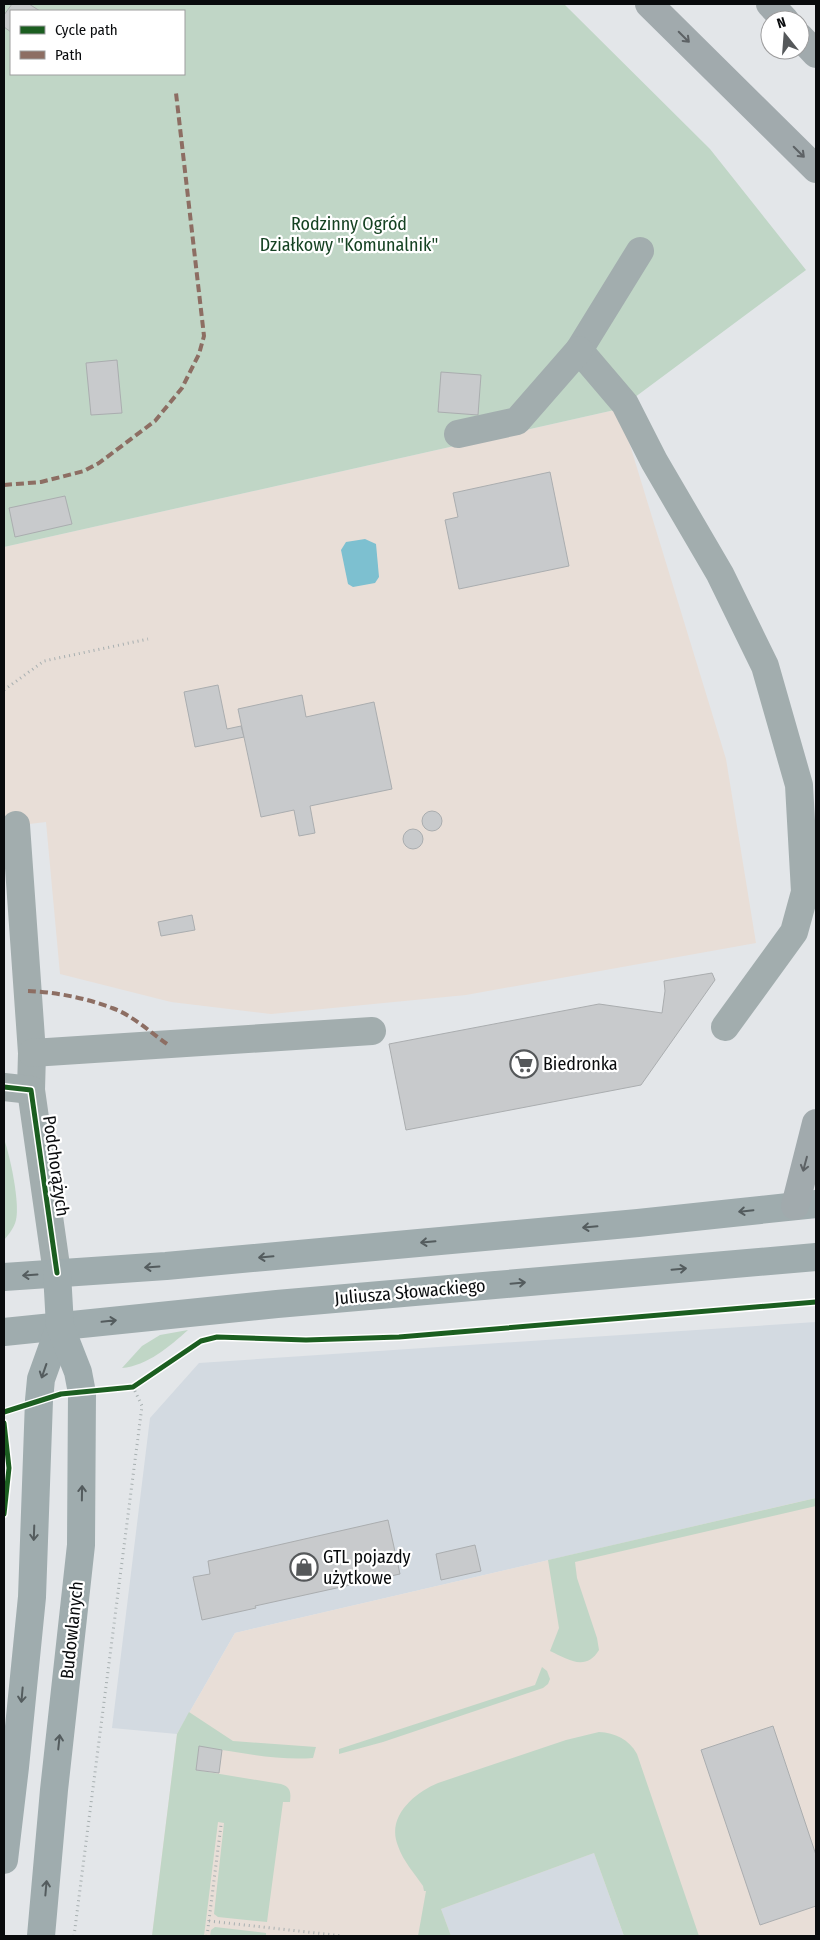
<svg xmlns="http://www.w3.org/2000/svg" width="820" height="1940" viewBox="0 0 820 1940" font-family="'Fira Sans Condensed',sans-serif">
<rect width="100%" height="100%" fill="#e3e6e9"/>
<g fill="#d3dae1">
<polygon points="816,1322 816,1498 235,1633 177,1734 112,1728 150,1418 199,1363"/>
<polygon points="594,1852 624,1936 451,1936 440,1909"/>
</g>
<g fill="#e8ded7">
<polygon points="619,409 726,759 756,943 466,995 271,1014 171,1002 60,974 46,822 4,827 4,547"/>
<polygon points="816,1498 816,1936 624,1936 594,1853 441,1909 451,1936 152,1936 177,1734 235,1633"/>
</g>
<g fill="#c0d6c6" fill-rule="evenodd">
<path d="M 4,4 L 564,4 L 710,149 L 806,270 L 619,409 L 4,547 ZM 11,11 L 184,11 L 184,74 L 11,74 Z"/>
<path d="M 4,1139 C 10,1156 20,1202 16,1220 C 14,1228 9,1234 4,1240 Z"/>
<path d="M 188,1330 C 170,1346 147,1366 122,1368 L 142,1346 L 160,1335 Z"/>
<path d="M 816,1498 L 816,1506 L 575,1562 L 577,1578 L 597,1638 L 599,1650 C 586,1672 567,1659 550,1651 L 559,1628 L 548,1560 Z"/>
<polygon points="542,1667 547,1671 550,1679 548,1684 543,1688 383,1742 339,1754 339,1749 535,1685"/>
<path d="M 189,1712 L 233,1741 L 316,1747 L 313,1758 C 275,1761 236,1751 199,1747 L 196,1770 L 281,1784 C 291,1787 291,1793 290,1802 L 283,1802 L 267,1922 L 218,1917 L 214,1914 L 224,1823 L 218,1822 L 204,1936 L 152,1936 L 177,1734 Z"/>
<path d="M 599,1732 C 615,1733 629,1739 637,1754 L 699,1936 L 624,1936 L 594,1853 L 441,1909 L 451,1936 L 418,1936 L 426,1891 L 424,1891 L 423,1886 C 415,1874 403,1861 398,1846 C 386,1817 414,1793 438,1783 L 566,1740 Z"/>
<polygon points="215,1927 266,1933 266,1936 210,1936 211,1930"/>
</g>
<polygon fill="#7dc0d0" points="365,539 376,544 379,577 375,583 353,587 348,584 341,550 346,542"/>
<g fill="#c8cacc" stroke="#aaadaf">
<polygon points="12,4 29,4 40,11 11,11 11,32 4,27 4,15"/>
<polygon points="117,360 122,413 91,415 86,363"/>
<polygon points="441,372 481,375 478,415 438,412"/>
<polygon points="550,472 569,566 459,589 445,520 458,517 453,493"/>
<polygon points="65,496 72,524 15,537 9,508"/>
<polygon points="218,685 227,729 241,726 244,737 195,747 184,692"/>
<polygon points="302,695 306,717 374,702 392,789 310,806 315,833 299,836 294,810 261,817 238,709"/>
<circle cx="432" cy="821" r="10"/>
<circle cx="413" cy="839" r="10"/>
<polygon points="192,915 195,930 161,936 158,922"/>
<polygon points="712,973 715,980 641,1085 406,1130 389,1044 599,1004 662,1013 665,991 664,981"/>
<polygon points="388,1520 400,1574 255,1606 256,1608 202,1620 193,1577 210,1574 208,1561"/>
<polygon points="475,1545 481,1571 441,1580 436,1554"/>
<polygon points="773,1726 816,1855 816,1906 760,1925 701,1750"/>
<polygon points="199,1746 222,1750 219,1773 196,1770"/>
</g>
<g fill="none" stroke-linecap="round" stroke-linejoin="round">
<g stroke="#a7afb0" stroke-width="3" stroke-dasharray="1 4" stroke-linecap="butt">
<polyline points="4,690 44,661 148,639"/>
<polyline points="209,1921 343,1936"/>
<polyline points="74,1936 142,1406 133,1387"/>
<polyline points="207,1936 221,1825"/>
</g>
<g stroke="#a2adae" stroke-width="28">
<polyline points="640,251 579,350 625,404 654,461 720,574 765,666 799,785 805,892 794,932 725,1027"/>
<polyline points="458,434 517,421 579,350"/>
<polyline points="16,825 32,1053 31,1090 57,1273"/>
<polyline points="32,1053 372,1031"/>
<polyline points="4,1087 31,1090"/>
</g>
<g stroke="#9facae" stroke-width="28">
<polyline points="4,1277 166,1266 638,1223 816,1204"/>
<polyline points="4,1332 277,1304 816,1257"/>
<polyline points="4,1860 15,1767 32,1597 39,1400 41,1379 60,1326"/>
<polyline points="41,1936 54,1790 81,1545 82,1393 78,1372 60,1326 57,1273"/>
</g>
<g stroke="#a1aaad" stroke-width="28">
<polyline points="649,4 816,169"/>
<polyline points="770,4 785,20"/>
<polyline points="800,37 816,54"/>
<polyline points="795,1206 816,1123"/>
</g>
<g stroke="#8d6e63" stroke-width="4" stroke-dasharray="8 4" stroke-linecap="butt">
<polyline points="4,485 41,482 84,471 99,463 155,421 182,388 199,354 204,336 176,93"/>
<path d="M 28,991 C 55,992 86,998 112,1008 C 132,1015 150,1032 167,1044"/>
</g>
<g stroke="#fff" stroke-width="8">
<g id="cycleway">
<polyline points="4,1087 31,1090 57,1273"/>
<polyline points="4,1412 61,1394 133,1387 201,1341 217,1337 306,1340 399,1337 816,1302"/>
<polyline points="4,1423 9,1468 4,1514"/>
</g>
</g>
<use href="#cycleway" stroke="#1b5e20" stroke-width="5"/>
</g>
<defs><path id="oneway-shaft" d="M-6 0H5M1.5-3L5.5 0L1.5 3" fill="none" stroke-width="1.6" stroke-linecap="round" stroke-linejoin="round" transform="scale(1.25)"/></defs>
<g stroke="#5d6265">
<use href="#oneway-shaft" transform="translate(684 37) rotate(45)"/>
<use href="#oneway-shaft" transform="translate(799 152) rotate(45)"/>
<use href="#oneway-shaft" transform="translate(805 1164) rotate(105)"/>
</g>
<g stroke="#545c5e">
<use href="#oneway-shaft" transform="translate(746 1211) rotate(174)"/>
<use href="#oneway-shaft" transform="translate(590 1227) rotate(175)"/>
<use href="#oneway-shaft" transform="translate(428 1242) rotate(175)"/>
<use href="#oneway-shaft" transform="translate(266 1257) rotate(175)"/>
<use href="#oneway-shaft" transform="translate(152 1267) rotate(176)"/>
<use href="#oneway-shaft" transform="translate(679 1269) rotate(-5)"/>
<use href="#oneway-shaft" transform="translate(30 1275) rotate(176)"/>
<use href="#oneway-shaft" transform="translate(518 1283) rotate(-5)"/>
<use href="#oneway-shaft" transform="translate(109 1321) rotate(-6)"/>
<use href="#oneway-shaft" transform="translate(44 1371) rotate(109)"/>
<use href="#oneway-shaft" transform="translate(82 1493) rotate(-89)"/>
<use href="#oneway-shaft" transform="translate(34 1533) rotate(92)"/>
<use href="#oneway-shaft" transform="translate(22 1695) rotate(95)"/>
<use href="#oneway-shaft" transform="translate(59 1742) rotate(-84)"/>
<use href="#oneway-shaft" transform="translate(46 1888) rotate(-85)"/>
</g>
<defs>
<g id="supermarket-ring" transform="scale(1.4375)"><circle r="9.5" fill="#fff" stroke="#55585a" stroke-width="1.5"/><path d="M-6-5.5h2.5l.6 2H6L4.5 2H-2.5L-4.4-4H-6ZM-1.5 3.2a1.3 1.3 0 1 0 .1 0ZM3 3.2a1.3 1.3 0 1 0 .1 0Z" fill="#55585a"/></g>
<g id="shop-ring" transform="scale(1.4375)"><circle r="9.5" fill="#fff" stroke="#55585a" stroke-width="1.5"/><path d="M-5-2.5h2.3a2.7 3.5 0 0 1 5.4 0H5L5.5 6h-11ZM-1.5-2.5h3a1.5 2.3 0 0 0-3 0Z" fill="#55585a"/></g>
</defs>
<g fill-rule="evenodd">
<use href="#supermarket-ring" x="524" y="1064"/>
<use href="#shop-ring" x="304" y="1567"/>
</g>
<g text-anchor="middle" dominant-baseline="central" stroke-width="4.5" stroke-linejoin="round" paint-order="stroke">
<g font-size="18" fill="#154222" stroke="#fff">
<text x="349" y="224">Rodzinny Ogród<tspan x="349" dy="21">Działkowy "Komunalnik"</tspan></text>
</g>
<g font-size="18" fill="#090b0d" stroke="#fff" text-anchor="start">
<text x="543" y="1064">Biedronka</text>
<text x="323" y="1557">GTL pojazdy<tspan x="323" dy="21">użytkowe</tspan></text>
</g>
<g font-size="18" fill="#090b0d" stroke="#fff">
<text transform="translate(56 1166) rotate(82)">Podchorążych</text>
<text transform="translate(410 1292) rotate(-5)">Juliusza Słowackiego</text>
<text transform="translate(72 1630) rotate(-84)">Budowlanych</text>
</g>
</g>
<rect width="820" height="1940" fill="none" stroke="#090b0d" stroke-width="10"/>
<rect x="10" y="10" width="175" height="65" fill="#ffffff" stroke="#9d9d9e"/>
<rect x="20" y="26" width="25" height="8" fill="#1b5e20" stroke="#9d9d9e"/>
<text x="55" y="35" font-size="15" fill="#090b0d">Cycle path</text>
<rect x="20" y="51" width="25" height="8" fill="#8d6e63" stroke="#9d9d9e"/>
<text x="55" y="60" font-size="15" fill="#090b0d">Path</text>
<g transform="translate(785 35) rotate(343)"><circle r="24" fill="#ffffff" stroke="#9d9d9e"/>
<path d="M0-4L9 19L0 12L-9 19Z" fill="#55585a"/>
<text y="-8" font-size="14" font-weight="bold" text-anchor="middle" fill="#090b0d">N</text>
</g>
</svg>
